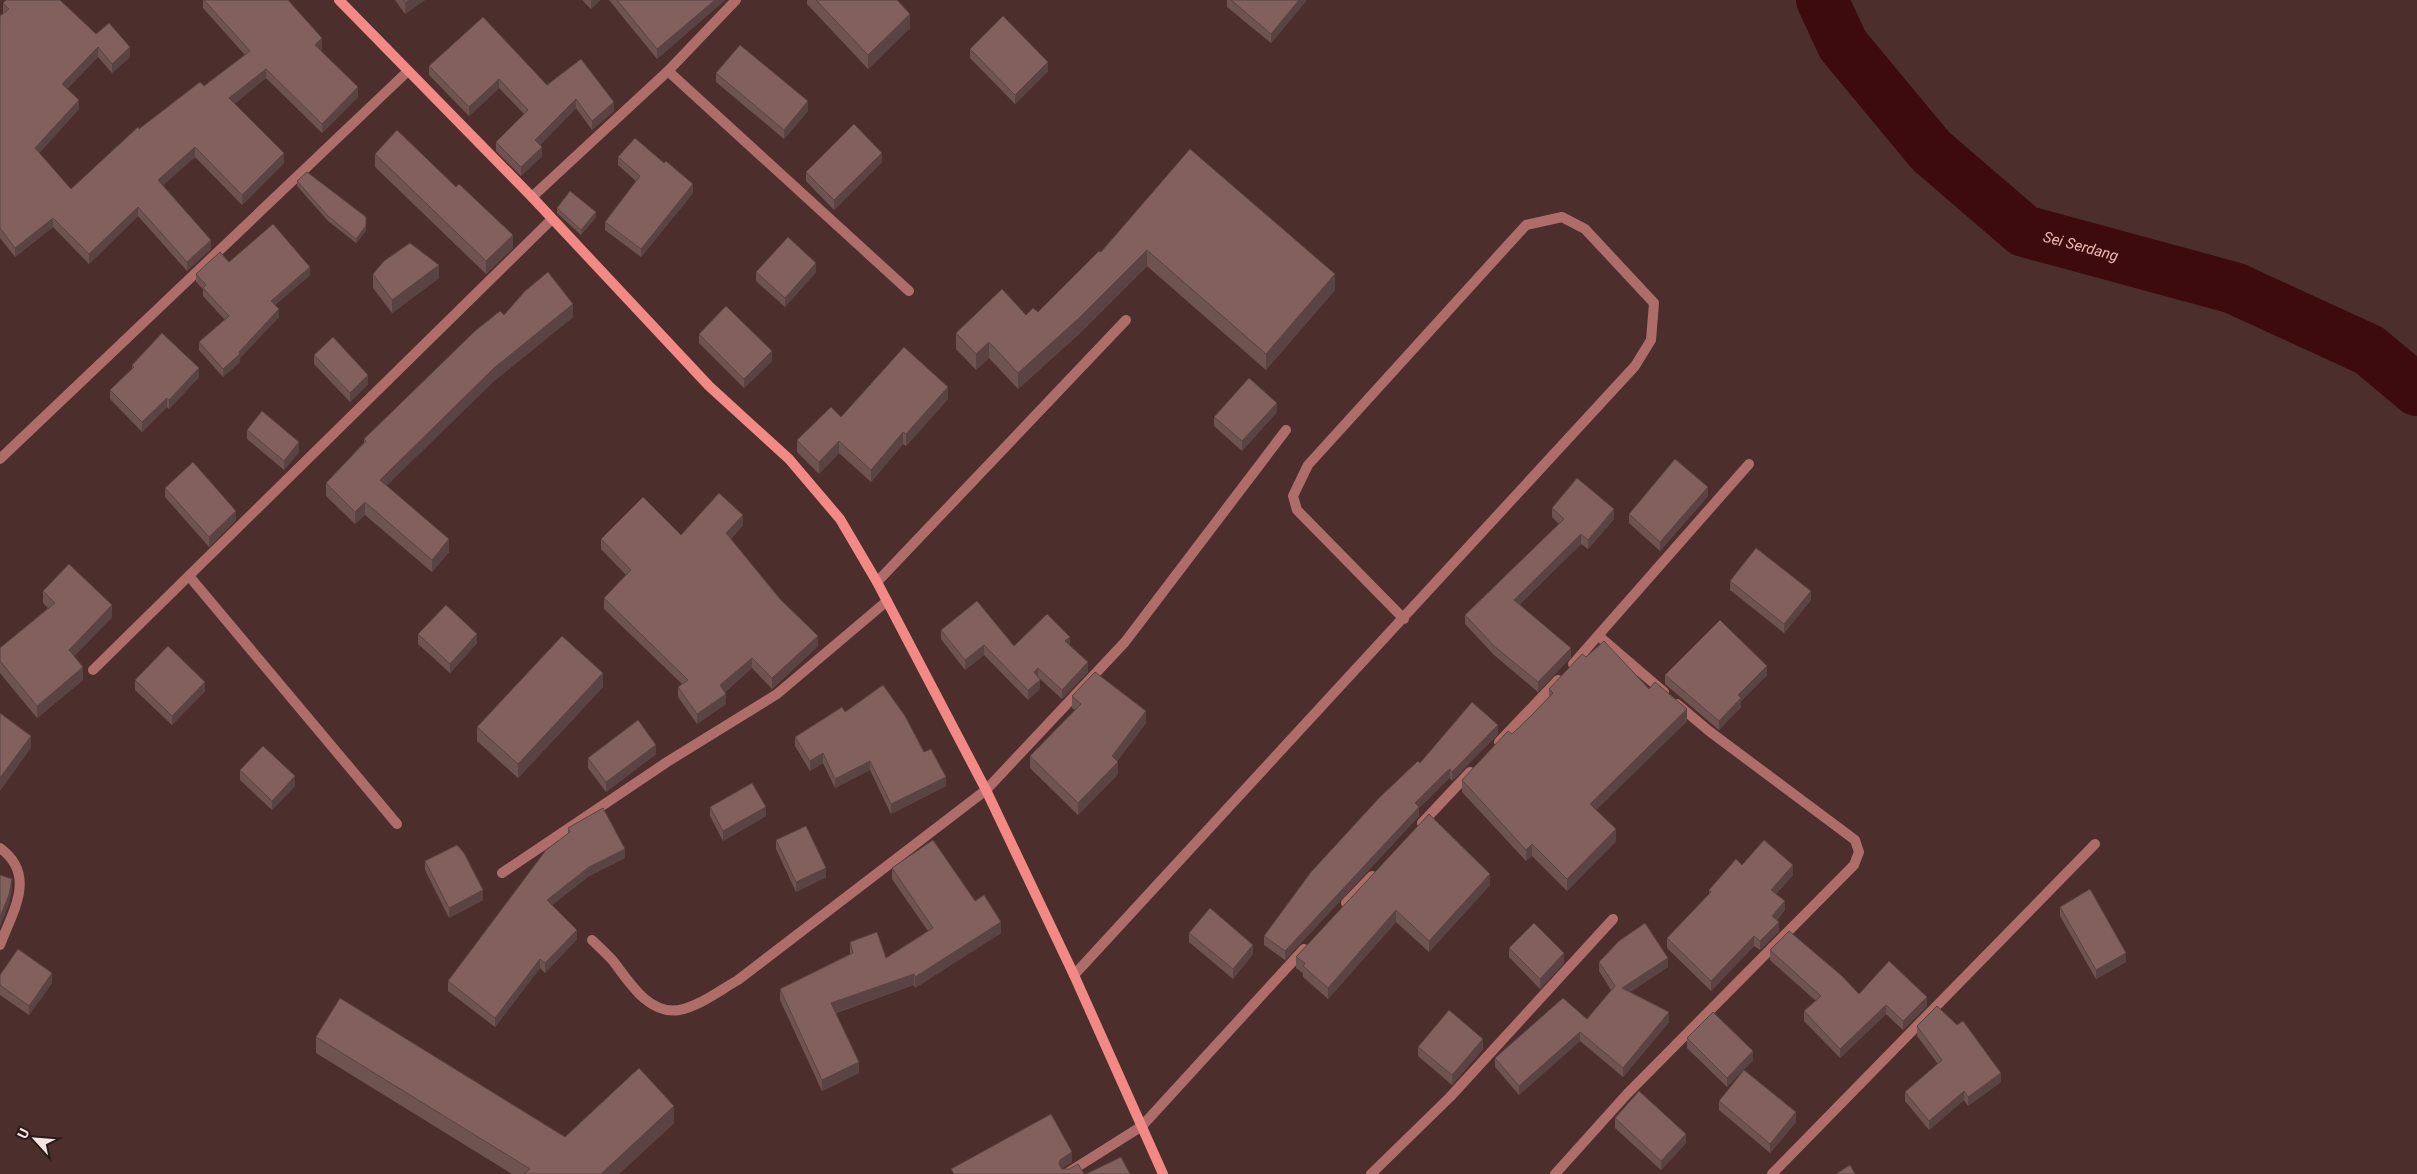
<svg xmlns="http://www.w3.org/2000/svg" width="2417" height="1174" viewBox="0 0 2417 1174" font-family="Roboto,sans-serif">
<rect width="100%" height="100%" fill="#4c2f2d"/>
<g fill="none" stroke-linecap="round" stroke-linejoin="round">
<path stroke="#3d0b0d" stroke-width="52" id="s1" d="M 1822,0 L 1843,45 L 1931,151 L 2024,231 L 2234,288 L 2369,350 L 2417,390"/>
<g stroke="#af6d69" stroke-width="10">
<polyline points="877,582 1126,320"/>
<polyline points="986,790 1125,642 1286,430"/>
<polyline points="1074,975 1635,366 1651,340 1654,303 1585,229 1562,217 1526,225 1308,465 1293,496 1297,510 1404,619"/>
</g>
<g stroke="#af6d69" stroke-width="10">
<polyline points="668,71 909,291"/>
<polyline points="532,197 668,71 736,0"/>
<polyline points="0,459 408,71"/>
<polyline points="189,576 397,824"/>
<polyline points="1600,637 1664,692"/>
<polyline points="1573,664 1749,464"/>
<polyline points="93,670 551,220"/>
<polyline points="1499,742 1558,680"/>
<polyline points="1422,823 1470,772"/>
<path d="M 0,848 C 37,875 13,911 0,945"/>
<polyline points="502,873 667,762 777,694 887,601"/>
<polyline points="1346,903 1372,876"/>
<path d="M 592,940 C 599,947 607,954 614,962 C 629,982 649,1015 679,1010 C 700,1006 720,990 738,980 L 986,790"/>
<polyline points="1066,1174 1142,1126 1304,949"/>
<polyline points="1371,1174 1450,1097 1613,919"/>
<polyline points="1555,1174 1627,1094 1854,865 1859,852 1855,840 1709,731 1677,704"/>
<polyline points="1772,1174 2095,844"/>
</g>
<polyline stroke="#f28984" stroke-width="10" points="339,0 532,197 709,386 789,459 840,519 877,582 986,790 1074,975 1163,1174"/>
</g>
<g fill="#6f5351">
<polygon points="203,0 288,0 322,48 321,50 358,97 322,133 266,78 234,104 284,163 242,205 195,157 163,185 211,249 187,271 138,216 89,264 53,227 15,257 0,238 0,16 3,13 3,3 96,34 130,57 112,73 98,57 67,89 79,109 39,153 71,189 139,129 204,86 245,55 203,8"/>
<polygon points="395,0 425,0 405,14"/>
<polygon points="582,0 600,0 591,9"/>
<polygon points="609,0 725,0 657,59"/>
<polygon points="807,0 897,0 910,28 868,69 807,4"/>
<polygon points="1227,0 1306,0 1306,1 1271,43 1227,7"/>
<polygon points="970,49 1048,71 1015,104 970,58"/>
<polygon points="429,66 547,85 614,111 592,130 576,108 540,145 542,156 521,176 496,151 496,142 524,114 499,88 469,116 429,75"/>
<polygon points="716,73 808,111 784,139 716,82"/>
<polygon points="1190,149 1335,290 1266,370 1147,266 1079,334 1018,389 989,358 976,370 956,349 956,333 1038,312 1101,252"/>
<polygon points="375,154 513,248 486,274 375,167"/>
<polygon points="618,157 693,193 641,257 605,230 605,222 636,181 618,165"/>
<polygon points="882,162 834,210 806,181 806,172"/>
<polygon points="297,181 366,231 356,243 328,221 297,186"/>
<polygon points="557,208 596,217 581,235 557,213"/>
<polygon points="229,262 310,275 275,305 279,317 240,358 240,362 223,377 199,350 199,342 225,320 203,296 203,289 196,282 196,274"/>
<polygon points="756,272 816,272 785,307 756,281"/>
<polygon points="373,274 439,278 392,313 373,288"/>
<polygon points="504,315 573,317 494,381 386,486 449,552 432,572 365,515 355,524 326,496 326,483 364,443 364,439"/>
<polygon points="699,334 772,361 744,388 699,343"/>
<polygon points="314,355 368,384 350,402 314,364"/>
<polygon points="132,365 199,377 169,409 167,407 142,432 110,399 110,390 132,369"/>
<polygon points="948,399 906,446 903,444 871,482 839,453 819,474 797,452 797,440 841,417"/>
<polygon points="1277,412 1242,451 1214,426 1214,417"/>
<polygon points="247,430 299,452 284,470 247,439"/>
<polygon points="165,488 236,520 209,547 165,497"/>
<polygon points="1708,496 1660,551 1629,523 1629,514"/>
<polygon points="1552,508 1614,519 1588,549 1581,544 1520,604 1571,657 1538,692 1494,655 1465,624 1465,615 1559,524 1552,517"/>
<polygon points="743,525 731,539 818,646 772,689 752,668 725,692 726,704 697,724 678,697 678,687 682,684 604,609 604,598 626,575 601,549 601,539 681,535"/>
<polygon points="1730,581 1811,600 1784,633 1730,590"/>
<polygon points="43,591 112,617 74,656 83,680 37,718 0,673 0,648 48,608 43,603"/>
<polygon points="941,630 1014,646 1070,646 1088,672 1062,699 1040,679 1040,689 1028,700 984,655 965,670 941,639"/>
<polygon points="418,634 477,643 450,673 418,644"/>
<polygon points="1586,657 1649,689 1687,721 1596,810 1616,841 1567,891 1532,856 1526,861 1462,792 1462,780 1512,734 1534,713 1549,697 1549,689"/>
<polygon points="1665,675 1767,675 1741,701 1741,707 1719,730 1665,684"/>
<polygon points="135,680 205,691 172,725 135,690"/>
<polygon points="603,687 518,778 477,741 477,727"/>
<polygon points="1072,696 1146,723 1117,761 1118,774 1078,815 1030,768 1030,756 1075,710 1072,708"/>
<polygon points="845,712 924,752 946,786 891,814 870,770 835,788 823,763 810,771 795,746 795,737"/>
<polygon points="1498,734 1452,781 1450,778 1447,780 1419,808 1419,816 1285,960 1264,945 1264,936 1420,763"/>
<polygon points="656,754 606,792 588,768 588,758"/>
<polygon points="240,770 295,786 272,810 240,780"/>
<polygon points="710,807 766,816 723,841 710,816"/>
<polygon points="1429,814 1490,885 1429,952 1396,922 1328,999 1303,977 1303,973 1296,968 1296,957"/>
<polygon points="568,828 625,858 589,876 552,905 577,939 545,973 540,968 495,1027 448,991 448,981 568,834"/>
<polygon points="776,840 826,877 796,892 776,849"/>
<polygon points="425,861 483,900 449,918 425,870"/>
<polygon points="1742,865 1793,875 1776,894 1785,910 1777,920 1779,931 1760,950 1754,946 1711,991 1667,948 1667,938 1709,894 1709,890"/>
<polygon points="892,868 975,901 1001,933 915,988 914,985 836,1013 859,1073 822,1091 780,1000 780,989 850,954 850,942 886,958 928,931 892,879"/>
<polygon points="2060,907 2126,962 2096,979 2060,916"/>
<polygon points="1189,933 1253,954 1233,979 1189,942"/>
<polygon points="1509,948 1564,963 1540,989 1509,957"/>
<polygon points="1770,950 1859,994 1927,1006 1903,1030 1886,1014 1840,1058 1804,1021 1804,1011 1816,1001 1770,960"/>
<polygon points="1599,962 1668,967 1630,992 1669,1022 1623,1077 1580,1041 1519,1095 1495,1067 1495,1058 1587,1019 1611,990 1599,971"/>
<polygon points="0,975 52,983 29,1015 0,995"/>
<polygon points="1917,1026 2001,1082 1968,1106 1964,1100 1929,1130 1905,1101 1905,1092 1938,1064 1917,1036"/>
<polygon points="316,1037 565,1137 674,1123 619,1174 512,1174 316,1053"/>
<polygon points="1687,1038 1753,1060 1727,1087 1687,1048"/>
<polygon points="1418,1047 1483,1049 1452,1085 1418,1056"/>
<polygon points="1719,1101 1796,1122 1770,1153 1719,1110"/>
<polygon points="1615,1118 1686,1143 1661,1170 1615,1128"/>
</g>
<g fill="#5a4342">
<polygon points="410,0 425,0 405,14 405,3"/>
<polygon points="591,0 600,0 591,9"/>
<polygon points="715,0 725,0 657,59 657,49"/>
<polygon points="1299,0 1306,0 1306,1 1271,43 1271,34"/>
<polygon points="910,14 910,28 868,69 868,55"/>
<polygon points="322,38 322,48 315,54 315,45"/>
<polygon points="98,47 98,57 62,94 62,84"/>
<polygon points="130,47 130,57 112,73 112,64"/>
<polygon points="1048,62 1048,71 1015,104 1015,95"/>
<polygon points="266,69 266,78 229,108 229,98"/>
<polygon points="499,79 499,88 469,116 469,107"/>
<polygon points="358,87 358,97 322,133 322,124"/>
<polygon points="576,99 576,108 535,150 535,140"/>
<polygon points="79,100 79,109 35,158 35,148"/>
<polygon points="808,101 808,111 784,139 784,130"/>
<polygon points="614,102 614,111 592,130 592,121"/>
<polygon points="195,147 195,157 158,190 158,180"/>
<polygon points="542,147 542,156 521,176 521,167"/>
<polygon points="284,153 284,163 242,205 242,195"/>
<polygon points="882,153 882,162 834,210 834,200"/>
<polygon points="693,184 693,193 641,257 641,249"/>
<polygon points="138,207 138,216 89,264 89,254"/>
<polygon points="596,212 596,217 581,235 581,230"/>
<polygon points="53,218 53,227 15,257 15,248"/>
<polygon points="366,226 366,231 356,243 356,239"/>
<polygon points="513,235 513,248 486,274 486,261"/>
<polygon points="211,240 211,249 187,271 187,262"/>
<polygon points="1147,250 1147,266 1079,334 1018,389 1018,373"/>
<polygon points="816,263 816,272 785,307 785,298"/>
<polygon points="439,265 439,278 392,313 392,300"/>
<polygon points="310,267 310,275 271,308 271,301"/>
<polygon points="1335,274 1335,290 1266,370 1266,354"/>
<polygon points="573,304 573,317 494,381 380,492 380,480 494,368"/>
<polygon points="279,309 279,317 240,358 240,362 223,377 223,369"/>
<polygon points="989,342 989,358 976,370 976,354"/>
<polygon points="772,351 772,361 744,388 744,379"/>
<polygon points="199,368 199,377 169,409 169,400"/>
<polygon points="368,375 368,384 350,402 350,393"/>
<polygon points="948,387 948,399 906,446 906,434"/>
<polygon points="167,398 167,407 142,432 142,422"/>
<polygon points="1277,403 1277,412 1242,451 1242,441"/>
<polygon points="903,432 903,444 871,482 871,470"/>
<polygon points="839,441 839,453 819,474 819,462"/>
<polygon points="299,442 299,452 284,470 284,461"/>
<polygon points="1708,487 1708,496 1660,551 1660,542"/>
<polygon points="365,502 365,515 355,524 355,512"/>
<polygon points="1614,509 1614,519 1588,549 1588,540"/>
<polygon points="236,511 236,520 209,547 209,537"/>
<polygon points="743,515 743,525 726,544 726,533"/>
<polygon points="1581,534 1581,544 1514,609 1514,600"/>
<polygon points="449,539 449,552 432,572 432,560"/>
<polygon points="1811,591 1811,600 1784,633 1784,624"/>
<polygon points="112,605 112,617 69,662 69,650"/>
<polygon points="477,634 477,643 450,673 450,664"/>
<polygon points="818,636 818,646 772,689 772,678"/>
<polygon points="1070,637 1070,646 1065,641"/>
<polygon points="984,645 984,655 965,670 965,660"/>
<polygon points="1571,648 1571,657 1538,692 1538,682"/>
<polygon points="752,658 752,668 720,696 720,685"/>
<polygon points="1088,662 1088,672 1062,699 1062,690"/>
<polygon points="1767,666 1767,675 1741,701 1741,707 1719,730 1719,721 1738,695"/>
<polygon points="83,667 83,680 37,718 37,706"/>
<polygon points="1038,668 1038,677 1034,672"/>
<polygon points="603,673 603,687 518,778 518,764"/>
<polygon points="1040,680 1040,689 1028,700 1028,690"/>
<polygon points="205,682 205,691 172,725 172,716"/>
<polygon points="726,694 726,704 697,724 697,714"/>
<polygon points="1687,709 1687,721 1590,816 1590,804"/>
<polygon points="1146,711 1146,723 1113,767 1118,762 1118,774 1078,815 1078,803"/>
<polygon points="1498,725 1498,734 1452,781 1452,772"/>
<polygon points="31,736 31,748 0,791 0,778"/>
<polygon points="656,745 656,754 606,792 606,782"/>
<polygon points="823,753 823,763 810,771 810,761"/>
<polygon points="870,761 870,770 835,788 835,779"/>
<polygon points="1450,769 1450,778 1447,780 1419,808 1419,816 1285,960 1285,951 1415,803 1447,771"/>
<polygon points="295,776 295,786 272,810 272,801"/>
<polygon points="946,777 946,786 891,814 891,804"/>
<polygon points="766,807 766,816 723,841 723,831"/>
<polygon points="1616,829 1616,841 1567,891 1567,879"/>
<polygon points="1532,844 1532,856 1526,861 1526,850"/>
<polygon points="625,849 625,858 589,876 547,909 547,900 589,867"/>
<polygon points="1793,865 1793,875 1771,899 1771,890"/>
<polygon points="826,868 826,877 796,892 796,882"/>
<polygon points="1490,874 1490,885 1429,952 1429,941"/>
<polygon points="12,879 12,889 9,904 0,927 0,917"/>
<polygon points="483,890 483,900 449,918 449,908"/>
<polygon points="1785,901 1785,910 1772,925 1772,916"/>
<polygon points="1396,910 1396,922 1328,999 1328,988"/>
<polygon points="1001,922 1001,933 915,988 915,977"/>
<polygon points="1779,922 1779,931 1760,950 1760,941"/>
<polygon points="577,930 577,939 545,973 545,963"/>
<polygon points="1754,936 1754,946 1711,991 1711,981"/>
<polygon points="1253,945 1253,954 1233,979 1233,969"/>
<polygon points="1564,953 1564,963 1540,989 1540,979"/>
<polygon points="2126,953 2126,962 2096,979 2096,970"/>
<polygon points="1668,958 1668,967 1622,997 1622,988"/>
<polygon points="540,959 540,968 495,1027 495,1018"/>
<polygon points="52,973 52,983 29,1015 29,1006"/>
<polygon points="914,974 914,985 831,1014 831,1003"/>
<polygon points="1927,997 1927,1006 1903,1030 1903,1021"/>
<polygon points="1886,1005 1886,1014 1840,1058 1840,1049"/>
<polygon points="1669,1012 1669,1022 1623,1077 1623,1068"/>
<polygon points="1580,1032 1580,1041 1519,1095 1519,1086"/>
<polygon points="1483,1039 1483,1049 1452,1085 1452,1075"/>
<polygon points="1753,1051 1753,1060 1727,1087 1727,1078"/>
<polygon points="859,1062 859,1073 822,1091 822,1080"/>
<polygon points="2001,1073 2001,1082 1968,1106 1968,1097"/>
<polygon points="1964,1091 1964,1100 1929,1130 1929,1121"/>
<polygon points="674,1106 674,1123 619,1174 601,1174"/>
<polygon points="1796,1112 1796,1122 1770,1153 1770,1144"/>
<polygon points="1686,1134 1686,1143 1661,1170 1661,1161"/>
<polygon points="1072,1152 1072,1162 1060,1170 1059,1164 1060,1160"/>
</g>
<g fill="#81605e" stroke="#5a4342">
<polygon points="6,0 60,0 96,34 109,23 130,47 112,64 98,47 62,84 79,100 35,148 71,189 138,127 139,129 200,82 204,86 250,51 204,0 288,0 322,38 315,45 358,87 322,124 266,69 229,98 284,153 242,195 195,147 158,180 211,240 187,262 138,207 89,254 53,218 15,248 0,228 0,16 9,9 3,3"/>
<polygon points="403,0 410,0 405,3"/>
<polygon points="617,0 715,0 657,49"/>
<polygon points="816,0 897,0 910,14 868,55"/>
<polygon points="1231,0 1299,0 1271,34"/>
<polygon points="1003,16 1048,62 1015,95 970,49"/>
<polygon points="483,17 547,85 581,59 614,102 592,121 576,99 535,140 542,147 521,167 496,142 528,110 499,79 469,107 429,66"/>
<polygon points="740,45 808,101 784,130 716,73"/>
<polygon points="854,124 882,153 834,200 806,172"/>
<polygon points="397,130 456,187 459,184 513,235 486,261 375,154"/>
<polygon points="635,138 664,163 666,161 693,184 641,249 605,222 640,176 618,157"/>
<polygon points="1190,149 1335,274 1266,354 1147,250 1079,318 1018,373 989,342 976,354 956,333 1002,289 1026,315 1033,308 1038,312 1099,251 1101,252"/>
<polygon points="307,172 366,217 366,226 356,239 328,216 297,181"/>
<polygon points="570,191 596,212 581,230 557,208"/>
<polygon points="273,224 310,267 271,301 279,309 239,352 240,354 223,369 199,342 229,316 203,288 206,285 196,274 220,252 229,262"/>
<polygon points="788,237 816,263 785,298 756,272"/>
<polygon points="410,243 439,265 392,300 373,274 384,261"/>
<polygon points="548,272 573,304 494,368 380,480 449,539 432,560 365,502 355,512 326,483 366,441 364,439 475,331 500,311 504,315 525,291"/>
<polygon points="726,306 772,351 744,379 699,334"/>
<polygon points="162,333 199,368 169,400 167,398 142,422 110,390 134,367 132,365"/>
<polygon points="333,337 368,375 350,393 314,355"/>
<polygon points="904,347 948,387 906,434 903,432 871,470 839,441 819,462 797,440 831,407 841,417"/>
<polygon points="1249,378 1277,403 1242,441 1214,417"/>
<polygon points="262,411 299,442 284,461 247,430"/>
<polygon points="1675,459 1708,487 1660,542 1629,514"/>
<polygon points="193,462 236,511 209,537 165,488"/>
<polygon points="1577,478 1614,509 1588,540 1581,534 1514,600 1571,648 1538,682 1494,646 1465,615 1564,519 1552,508"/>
<polygon points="719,493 743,515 726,533 780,599 818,636 772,678 752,658 720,685 726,694 697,714 678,687 688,680 604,598 631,570 601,539 643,497 681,535"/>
<polygon points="1756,548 1811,591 1784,624 1730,581"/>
<polygon points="69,564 112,605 69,650 83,667 37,706 0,661 0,648 55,603 43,591"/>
<polygon points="977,601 1014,646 1047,614 1070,637 1065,641 1088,662 1062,690 1038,668 1034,672 1040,680 1028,690 984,645 965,660 941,630"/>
<polygon points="446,605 477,634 450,664 418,634"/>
<polygon points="1720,620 1767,666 1738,695 1741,698 1719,721 1665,675"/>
<polygon points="562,636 603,673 518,764 477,727"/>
<polygon points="1604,641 1649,689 1655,682 1687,709 1590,804 1616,829 1567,879 1532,844 1526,850 1462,780 1508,731 1512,734 1534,713 1553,693 1549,689 1582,654 1586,657"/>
<polygon points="168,646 205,682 172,716 135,680"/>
<polygon points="1095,672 1146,711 1112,756 1118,762 1078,803 1030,756 1081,704 1072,696"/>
<polygon points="883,685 905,716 924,752 931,749 946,777 891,804 870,761 835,779 823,753 810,761 795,737 842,707 845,712"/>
<polygon points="1472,702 1498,725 1452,772 1450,769 1447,771 1415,803 1419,807 1285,951 1264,936 1311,872 1380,797 1418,761 1420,763"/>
<polygon points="0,713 31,736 0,778"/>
<polygon points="638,720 656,745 606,782 588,758"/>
<polygon points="263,746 295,776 272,801 240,770"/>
<polygon points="752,783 766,807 723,831 710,807"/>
<polygon points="603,808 625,849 589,867 547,900 577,930 545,963 540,959 495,1018 448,981 546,850 570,832 568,828"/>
<polygon points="1429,814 1490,874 1429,941 1396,910 1328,988 1303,966 1305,963 1296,957"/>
<polygon points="806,826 826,868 796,882 776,840"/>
<polygon points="933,840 975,901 984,895 1001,922 915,977 914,974 831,1003 859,1062 822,1080 780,989 853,953 850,942 877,932 886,958 933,928 892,868"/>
<polygon points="1764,840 1793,865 1771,890 1785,901 1772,916 1779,922 1760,941 1754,936 1711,981 1667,938 1711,892 1709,890 1736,859 1742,865"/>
<polygon points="457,845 464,853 483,890 449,908 425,861"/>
<polygon points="0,875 12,879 9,895 0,917"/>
<polygon points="2090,889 2126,953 2096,970 2060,907"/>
<polygon points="1210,908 1253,945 1233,969 1189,933"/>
<polygon points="1534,923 1564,953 1540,979 1509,948"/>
<polygon points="1645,923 1668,958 1622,988 1669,1012 1623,1068 1580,1032 1519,1086 1495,1058 1563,998 1587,1019 1615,986 1599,962 1619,941"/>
<polygon points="1789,931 1842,976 1859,994 1889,961 1927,997 1903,1021 1886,1005 1840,1049 1804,1011 1821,996 1770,950"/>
<polygon points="18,949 52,973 29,1006 0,985 0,975"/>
<polygon points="340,998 565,1137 639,1068 674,1106 601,1174 524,1174 530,1169 316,1037"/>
<polygon points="1937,1006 1957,1025 1963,1021 2001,1073 1968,1097 1964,1091 1929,1121 1905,1092 1942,1060 1917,1026"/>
<polygon points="1449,1010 1483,1039 1452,1075 1418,1047"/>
<polygon points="1713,1012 1753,1051 1727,1078 1687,1038"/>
<polygon points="1744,1070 1796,1112 1770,1144 1719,1101"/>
<polygon points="1639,1091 1686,1134 1661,1161 1615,1118"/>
<polygon points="1051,1114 1072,1152 1060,1160 1059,1164 1062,1169 1069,1169 1078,1164 1084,1174 954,1174 951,1169"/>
<polygon points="1121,1157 1130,1174 1086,1174"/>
<polygon points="1850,1165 1855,1174 1836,1174"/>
</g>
<g text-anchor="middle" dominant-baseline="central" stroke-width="4" stroke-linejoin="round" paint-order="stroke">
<g font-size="15" font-style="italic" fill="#efb8b4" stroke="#291b1a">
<text stroke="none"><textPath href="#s1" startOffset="369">Sei Serdang</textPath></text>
</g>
</g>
<g transform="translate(35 1139) rotate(296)" stroke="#291b1a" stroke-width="4" paint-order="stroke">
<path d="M0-4L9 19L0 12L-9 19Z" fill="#f8e4e3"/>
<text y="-8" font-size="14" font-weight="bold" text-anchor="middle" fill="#f8e4e3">U</text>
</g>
</svg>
